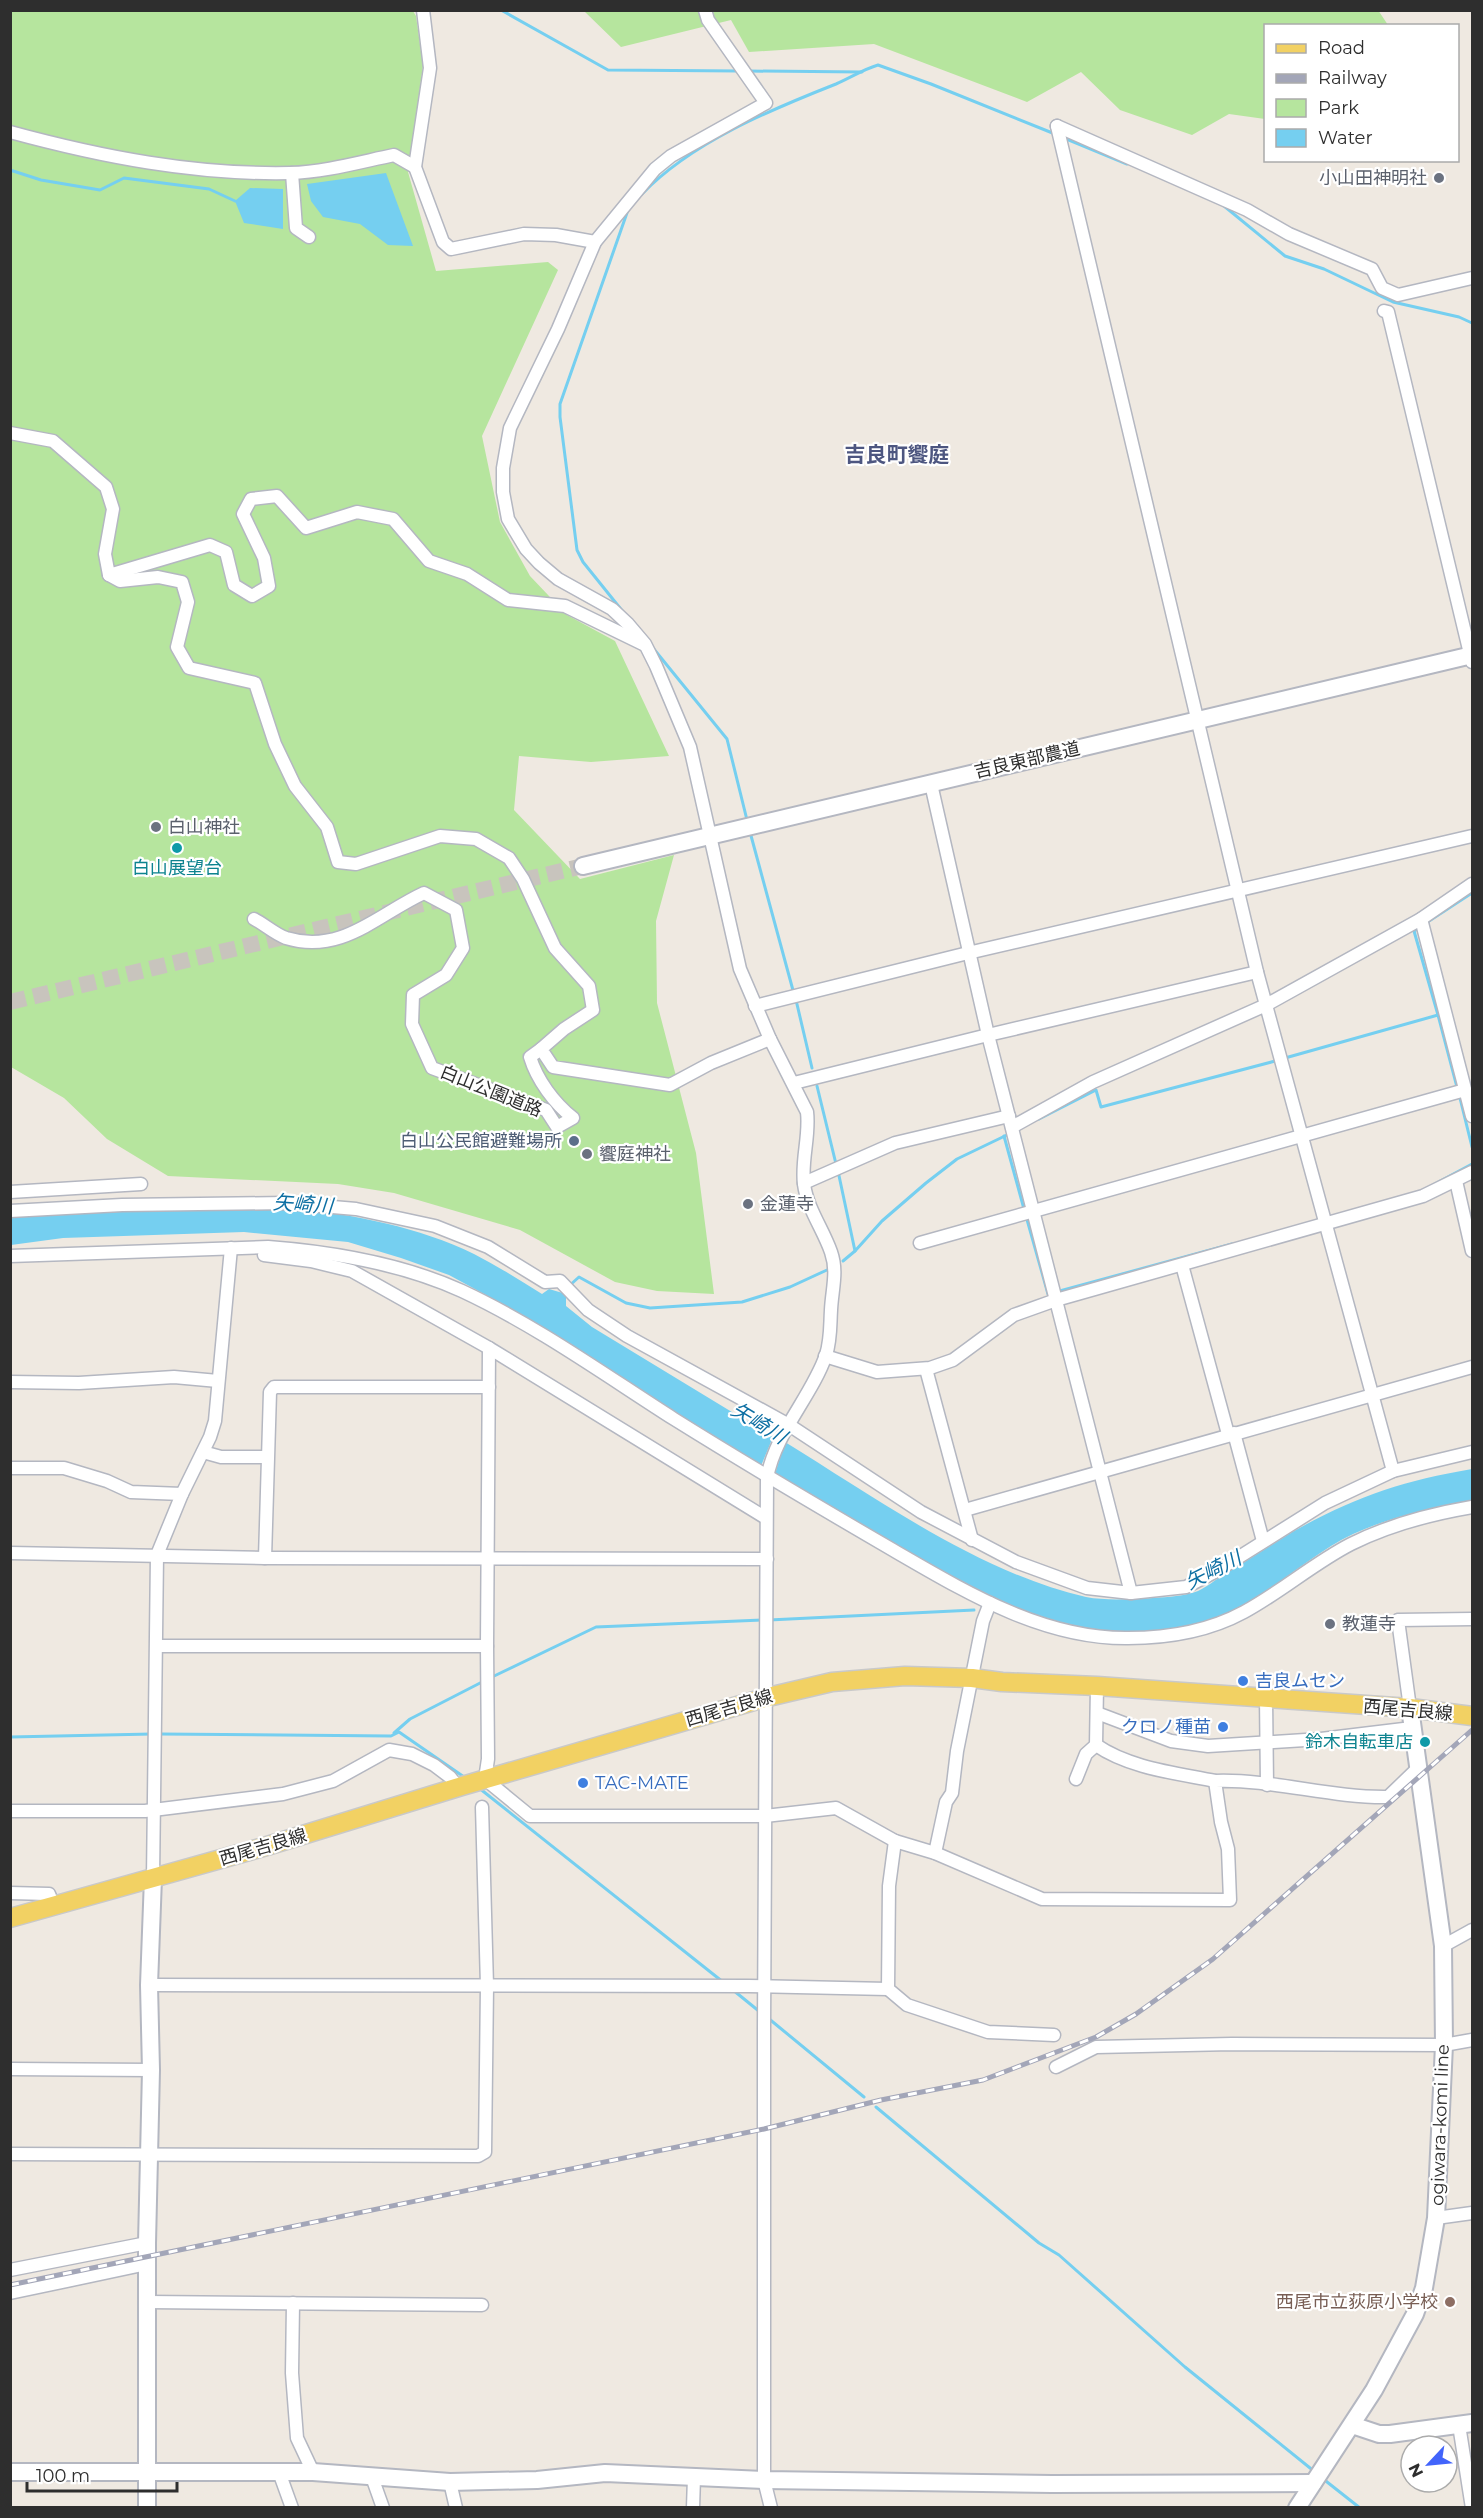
<svg xmlns="http://www.w3.org/2000/svg" width="1483" height="2518" viewBox="0 0 1483 2518" font-family="Montserrat,'Noto Sans JP',sans-serif">
<rect width="100%" height="100%" fill="#efe9e1"/>
<g fill="#b6e59e">
<polygon points="1378,10 1388,25 1266,26 1265,119 1229,114 1192,135 1120,110 1081,72 1027,102 874,44 749,52 731,20 621,47 584,11"/>
<polygon points="11,11 413,11 416,16 423,66 408,172 436,271 548,262 558,270 482,436 500,522 530,576 567,615 615,641 669,756 591,762 519,756 514,810 580,879 674,855 656,921 657,1003 696,1153 714,1294 657,1291 615,1282 520,1230 394,1193 338,1184 168,1176 107,1139 64,1098 11,1067"/>
</g>
<g fill="#75cff0">
<polygon points="386,173 413,246 388,245 360,224 323,217 311,201 307,184"/>
<polygon points="250,188 283,189 283,229 244,223 235,201"/>
<path d="M 294,1208 C 355,1215 419,1227 474,1254 C 497,1266 520,1280 542,1294 L 549,1289 L 566,1294 L 566,1306 L 592,1327 L 773,1437 L 761,1466 L 508,1307 L 449,1275 L 401,1258 L 348,1242 L 244,1232 L 63,1238 L 11,1245 L 10,1218 L 83,1209 Z"/>
<path d="M 785,1442 C 876,1498 980,1573 1086,1597 C 1107,1601 1132,1599 1153,1598 C 1168,1597 1185,1596 1198,1591 C 1207,1587 1216,1579 1225,1574 C 1248,1560 1271,1545 1294,1531 C 1357,1496 1402,1481 1472,1469 L 1472,1500 C 1424,1510 1373,1520 1331,1546 C 1314,1557 1298,1568 1282,1580 C 1273,1587 1264,1596 1253,1602 C 1187,1636 1109,1644 1038,1619 C 995,1604 955,1580 916,1558 C 869,1531 822,1504 774,1477 Z"/>
</g>
<g fill="none" stroke-linecap="round" stroke-linejoin="round">
<g stroke="#75cff0" stroke-width="3">
<polyline points="501,10 608,70 739,71"/>
<polyline points="748,71 862,72"/>
<polyline points="1064,138 1127,164"/>
<polyline points="10,170 41,180 100,190 124,178 209,189 235,201"/>
<path d="M 642,194 C 692,142 770,110 836,84 C 850,78 864,69 878,65 L 931,84 L 1055,134"/>
<polyline points="1224,206 1285,256 1324,269 1393,302 1459,317 1472,323"/>
<polyline points="624,613 583,562 577,550 560,417 560,404 628,210"/>
<polyline points="653,648 727,739 747,820"/>
<polyline points="750,832 794,994"/>
<polyline points="1426,923 1472,893"/>
<polyline points="796,1000 812,1068"/>
<polyline points="1438,1015 1457,1087"/>
<polyline points="1285,1058 1438,1015 1414,931 1421,927"/>
<polyline points="817,1086 836,1164"/>
<polyline points="1459,1094 1472,1147"/>
<polyline points="1039,1119 1096,1090 1101,1107 1279,1060"/>
<polyline points="1004,1136 1024,1209"/>
<polyline points="838,1171 855,1251"/>
<polyline points="1431,1186 1472,1164"/>
<polyline points="1026,1216 1048,1294 1050,1294"/>
<polyline points="843,1261 855,1251 882,1221 926,1183 957,1159 1009,1134"/>
<polyline points="569,1286 579,1277 626,1303 650,1308 742,1302 790,1287 827,1270"/>
<polyline points="1056,1292 1232,1244"/>
<polyline points="769,1620 974,1610"/>
<polyline points="490,1678 596,1627 762,1620"/>
<polyline points="394,1733 410,1719 484,1681"/>
<polyline points="159,1734 391,1736 399,1732 467,1779"/>
<polyline points="10,1737 152,1734"/>
<polyline points="479,1788 723,1982"/>
<polyline points="733,1990 760,2012"/>
<polyline points="768,2018 864,2097"/>
<polyline points="876,2107 1039,2243 1059,2255 1185,2367 1315,2472"/>
<polyline points="1322,2478 1360,2508"/>
</g>
<polyline stroke="#c8c4bd" stroke-width="16" stroke-dasharray="16 8" stroke-linecap="butt" points="10,1002 583,866"/>
<g stroke="#b4b7c1" stroke-width="15">
<g id="street">
<polyline points="423,10 430,68 415,167 443,242 451,249 524,234 556,235 595,242"/>
<path d="M 705,10 L 708,20 L 766,103 L 671,156 L 655,169 L 595,242 L 558,329 L 510,428 L 503,468 L 503,492 L 508,519 L 526,549 L 539,563 L 558,579 L 612,609 L 628,624 L 645,644 L 656,666 L 690,747 L 740,969 L 770,1039 L 807,1112 C 810,1136 801,1160 804,1184 C 807,1208 823,1229 831,1252 C 838,1272 832,1289 831,1310 C 830,1326 831,1339 826,1355 C 812,1396 775,1433 767,1478 L 764,2029 L 764,2480 L 771,2508"/>
<polyline points="1057,126 1257,972 1393,1471"/>
<polyline points="1057,126 1247,210 1289,234 1372,269 1382,288 1398,295 1472,278"/>
<path d="M 10,132 C 102,157 195,175 290,173 C 325,172 360,162 394,155 L 415,167"/>
<polyline points="292,173 296,228 309,237"/>
<polyline points="1384,311 1388,312 1472,662"/>
<polyline points="10,433 53,441 106,487 113,509 105,554 109,575 210,545 226,552 234,585 252,596 269,586 264,558 243,514 251,499 277,496 306,528 357,512 393,519 429,561 467,574 508,600 565,606 643,644"/>
<polyline points="109,575 120,581 158,577 182,582 188,602 177,647 189,668 255,683 275,744 295,786 327,827 338,862 356,864 440,836 476,839 509,858 523,879 555,948 589,986 593,1010 564,1029 541,1049 553,1067 670,1085 711,1063 770,1039"/>
<polyline points="931,784 988,1035 1131,1593"/>
<path d="M 254,919 C 264,924 275,934 286,938 C 342,955 378,914 424,893 L 456,910 L 463,948 L 446,975 L 413,995 L 412,1024 L 432,1068 L 546,1110 L 557,1127 L 573,1118 C 554,1103 537,1080 530,1057 L 541,1049"/>
<polyline points="1421,919 1472,1116"/>
<polyline points="755,1006 968,953 1472,836"/>
<polyline points="794,1083 988,1035 1257,972"/>
<polyline points="1012,1127 1093,1082 1266,1005 1421,919 1472,884"/>
<polyline points="1456,1181 1472,1251"/>
<polyline points="804,1183 895,1143 1009,1116"/>
<polyline points="10,1192 141,1184"/>
<polyline points="10,1211 122,1205 286,1203 356,1209 435,1226 488,1247 545,1282 560,1281 588,1310 627,1336 789,1425 921,1512 1016,1562 1087,1588 1131,1593 1186,1587 1220,1569 1325,1503 1393,1471 1472,1452"/>
<polyline points="920,1243 1465,1090"/>
<polyline points="264,1255 311,1261 352,1271 489,1348 766,1518"/>
<path d="M 10,1256 L 268,1247 C 333,1252 403,1264 462,1291 C 537,1326 605,1375 674,1419 C 746,1464 819,1507 893,1550 C 964,1591 1042,1639 1128,1638 C 1167,1638 1209,1631 1244,1612 C 1281,1592 1314,1563 1351,1544 C 1389,1525 1431,1514 1472,1507"/>
<polyline points="1182,1265 1228,1434"/>
<path d="M 489,1348 L 487,1646 L 488,1759 L 485,1779 L 530,1816 L 765,1816 L 836,1808 L 895,1841 L 935,1853 L 1042,1899 L 1230,1900 L 1228,1849 L 1221,1822 L 1215,1781 C 1273,1779 1330,1798 1388,1797 L 1417,1769"/>
<polyline points="825,1356 877,1372 930,1368 953,1360 1014,1315 1056,1300 1423,1196 1472,1172"/>
<polyline points="926,1369 972,1540"/>
<polyline points="10,1382 79,1383 174,1377 218,1381"/>
<polyline points="1234,1433 1263,1541"/>
<polyline points="203,1452 221,1457 267,1457"/>
<polyline points="10,1468 64,1468 107,1481 131,1492 182,1494"/>
<polyline points="965,1510 1472,1367"/>
<polyline points="10,1553 265,1558 767,1559"/>
<polyline points="265,1558 270,1392 274,1387 489,1387"/>
<polyline points="157,1646 487,1646"/>
<polyline points="1266,1698 1267,1785"/>
<polyline points="1410,1708 1398,1620 1472,1619"/>
<polyline points="1097,1713 1171,1741 1208,1746 1321,1739 1412,1728"/>
<path d="M 1096,1745 C 1129,1768 1176,1773 1215,1781"/>
<polyline points="1076,1779 1086,1754 1096,1745 1097,1686"/>
<polyline points="10,1811 145,1811 283,1794 333,1781 389,1750 412,1754 434,1765 450,1777 458,1787"/>
<polyline points="895,1841 889,1886 888,1989 907,2005 988,2032 1054,2035"/>
<polyline points="935,1853 946,1802 952,1793 957,1751 983,1621 990,1603"/>
<polyline points="153,1878 157,1555 182,1494 210,1437 215,1421 231,1248"/>
<polyline points="10,1893 49,1894 54,1906"/>
<polyline points="1443,1946 1472,1930"/>
<polyline points="149,1985 748,1986 888,1989"/>
<polyline points="1056,2067 1096,2047 1232,2044 1444,2045 1472,2040"/>
<polyline points="10,2069 151,2070"/>
<polyline points="10,2154 478,2156 485,2152 487,1986 482,1807"/>
<polyline points="1436,2218 1472,2213"/>
<polyline points="10,2270 147,2243"/>
<polyline points="10,2293 147,2264"/>
<polyline points="147,2302 482,2305"/>
<polyline points="293,2303 292,2373 297,2438 313,2472"/>
<polyline points="1459,2425 1472,2508"/>
<polyline points="279,2472 292,2508"/>
<polyline points="372,2477 383,2508"/>
<polyline points="450,2482 456,2508"/>
<polyline points="693,2508 694,2477"/>
</g>
</g>
<g stroke="#b4b7c1" stroke-width="20">
<g id="secondary">
<polyline points="583,866 1472,655"/>
<polyline points="1352,2425 1379,2434 1390,2434 1472,2423"/>
<polyline points="10,2472 313,2472 450,2482 537,2480 605,2473 764,2480 1052,2484 1313,2483"/>
<polyline points="147,2508 147,2243 151,2070 149,1985 153,1878"/>
<polyline points="1297,2508 1374,2390 1415,2314 1424,2288 1436,2218 1444,2045 1443,1946 1410,1708"/>
</g>
</g>
<g stroke="#c9c9c9" stroke-width="21">
<polyline id="primary" points="10,1918 267,1846 462,1786 768,1697 832,1682 905,1676 972,1678 1002,1682 1097,1686 1410,1708 1472,1716"/>
</g>
<use href="#street" stroke="#fff" stroke-width="12"/>
<use href="#secondary" stroke="#fff" stroke-width="16"/>
<use href="#primary" stroke="#f2d163" stroke-width="18"/>
<g stroke="#a3a6b8" stroke-width="5">
<polyline id="rail" points="10,2285 764,2129 881,2100 983,2080 1096,2037 1136,2014 1213,1959 1472,1730"/>
</g>
<use href="#rail" stroke="#fff" stroke-width="3" stroke-dasharray="9" stroke-linecap="butt"/>
</g>
<g fill="#6b7280" stroke="#fff" stroke-width="2">
<circle cx="1439" cy="178" r="6"/>
<circle cx="156" cy="827" r="6"/>
<circle cx="587" cy="1154" r="6"/>
<circle cx="748" cy="1204" r="6"/>
<circle cx="1330" cy="1624" r="6"/>
</g>
<g fill="#0f9aa8" stroke="#fff" stroke-width="2">
<circle cx="177" cy="848" r="6"/>
<circle cx="1425" cy="1742" r="6"/>
</g>
<circle fill="#5c6f8a" stroke="#fff" stroke-width="2" cx="574" cy="1141" r="6"/>
<g fill="#3f7fe0" stroke="#fff" stroke-width="2">
<circle cx="1243" cy="1681" r="6"/>
<circle cx="1223" cy="1727" r="6"/>
<circle cx="583" cy="1783" r="6"/>
</g>
<circle fill="#8d6e63" stroke="#fff" stroke-width="2" cx="1450" cy="2302" r="6"/>
<g text-anchor="middle" dominant-baseline="central" stroke-width="4.5" stroke-linejoin="round" paint-order="stroke">
<g font-size="18" fill="#5b616d" stroke="#fff" text-anchor="start">
<text x="1427" y="178" text-anchor="end">小山田神明社</text>
<text x="168" y="827">白山神社</text>
<text x="599" y="1154">饗庭神社</text>
<text x="760" y="1204">金蓮寺</text>
<text x="1342" y="1624">教蓮寺</text>
</g>
<g font-size="18" fill="#2e2e2e" stroke="#fff">
<text transform="translate(1027 760) rotate(-13)">吉良東部農道</text>
<text transform="translate(491 1091) rotate(22)">白山公園道路</text>
<text transform="translate(729 1708) rotate(-16)">西尾吉良線</text>
<text transform="translate(1408 1710) rotate(5)">西尾吉良線</text>
<text transform="translate(263 1847) rotate(-16)">西尾吉良線</text>
<text transform="translate(1440 2125) rotate(-88)">ogiwara-komi line</text>
</g>
<g font-size="18" fill="#0d838f" stroke="#fff">
<text x="177" y="868">白山展望台</text>
<text x="1413" y="1742" text-anchor="end">鈴木自転車店</text>
</g>
<g font-size="18" fill="#4e5e75" stroke="#fff" text-anchor="end">
<text x="562" y="1141">白山公民館避難場所</text>
</g>
<g font-size="18" fill="#366cbe" stroke="#fff" text-anchor="start">
<text x="1255" y="1681">吉良ムセン</text>
<text x="1211" y="1727" text-anchor="end">クロノ種苗</text>
<text x="595" y="1783">TAC-MATE</text>
</g>
<g font-size="18" fill="#785e54" stroke="#fff" text-anchor="end">
<text x="1438" y="2302">西尾市立荻原小学校</text>
</g>
<g font-size="20" font-style="italic" fill="#0d6fa3" stroke="#fff">
<text transform="translate(303 1204) rotate(4)">矢崎川</text>
<text transform="translate(759 1423) rotate(31)">矢崎川</text>
<text transform="translate(1213 1570) rotate(-27)">矢崎川</text>
</g>
<g font-size="21" font-weight="bold" fill="#4d5680" stroke="#fff">
<text x="897" y="454">吉良町饗庭</text>
</g>
</g>
<rect width="1483" height="2518" fill="none" stroke="#2e2e2e" stroke-width="24"/>
<rect x="1264" y="24" width="195" height="138" fill="#ffffff" stroke="#ababab" stroke-width="1.5"/>
<rect x="1276" y="44" width="30" height="9" fill="#f2d163" stroke="#ababab" stroke-width="1.5"/>
<text x="1318" y="54" font-size="18" fill="#2e2e2e">Road</text>
<rect x="1276" y="74" width="30" height="9" fill="#a3a6b8" stroke="#ababab" stroke-width="1.5"/>
<text x="1318" y="84" font-size="18" fill="#2e2e2e">Railway</text>
<rect x="1276" y="99" width="30" height="18" fill="#b6e59e" stroke="#ababab" stroke-width="1.5"/>
<text x="1318" y="114" font-size="18" fill="#2e2e2e">Park</text>
<rect x="1276" y="129" width="30" height="18" fill="#75cff0" stroke="#ababab" stroke-width="1.5"/>
<text x="1318" y="144" font-size="18" fill="#2e2e2e">Water</text>
<g transform="translate(1429 2464) rotate(244)"><circle r="28" fill="#ffffff" stroke="#ababab" stroke-width="1.5"/>
<path d="M0-4.5L10 22L0 15L-10 22Z" fill="#4264fb"/>
<text y="-9" font-size="16" font-weight="bold" text-anchor="middle" fill="#2e2e2e">N</text>
</g>
<path d="M27 2482v9h150v-9" fill="none" stroke="#2e2e2e" stroke-width="3"/>
<text x="36" y="2482" font-size="18" fill="#2e2e2e" stroke="#ffffff" stroke-width="4.5" paint-order="stroke">100 m</text>
</svg>
